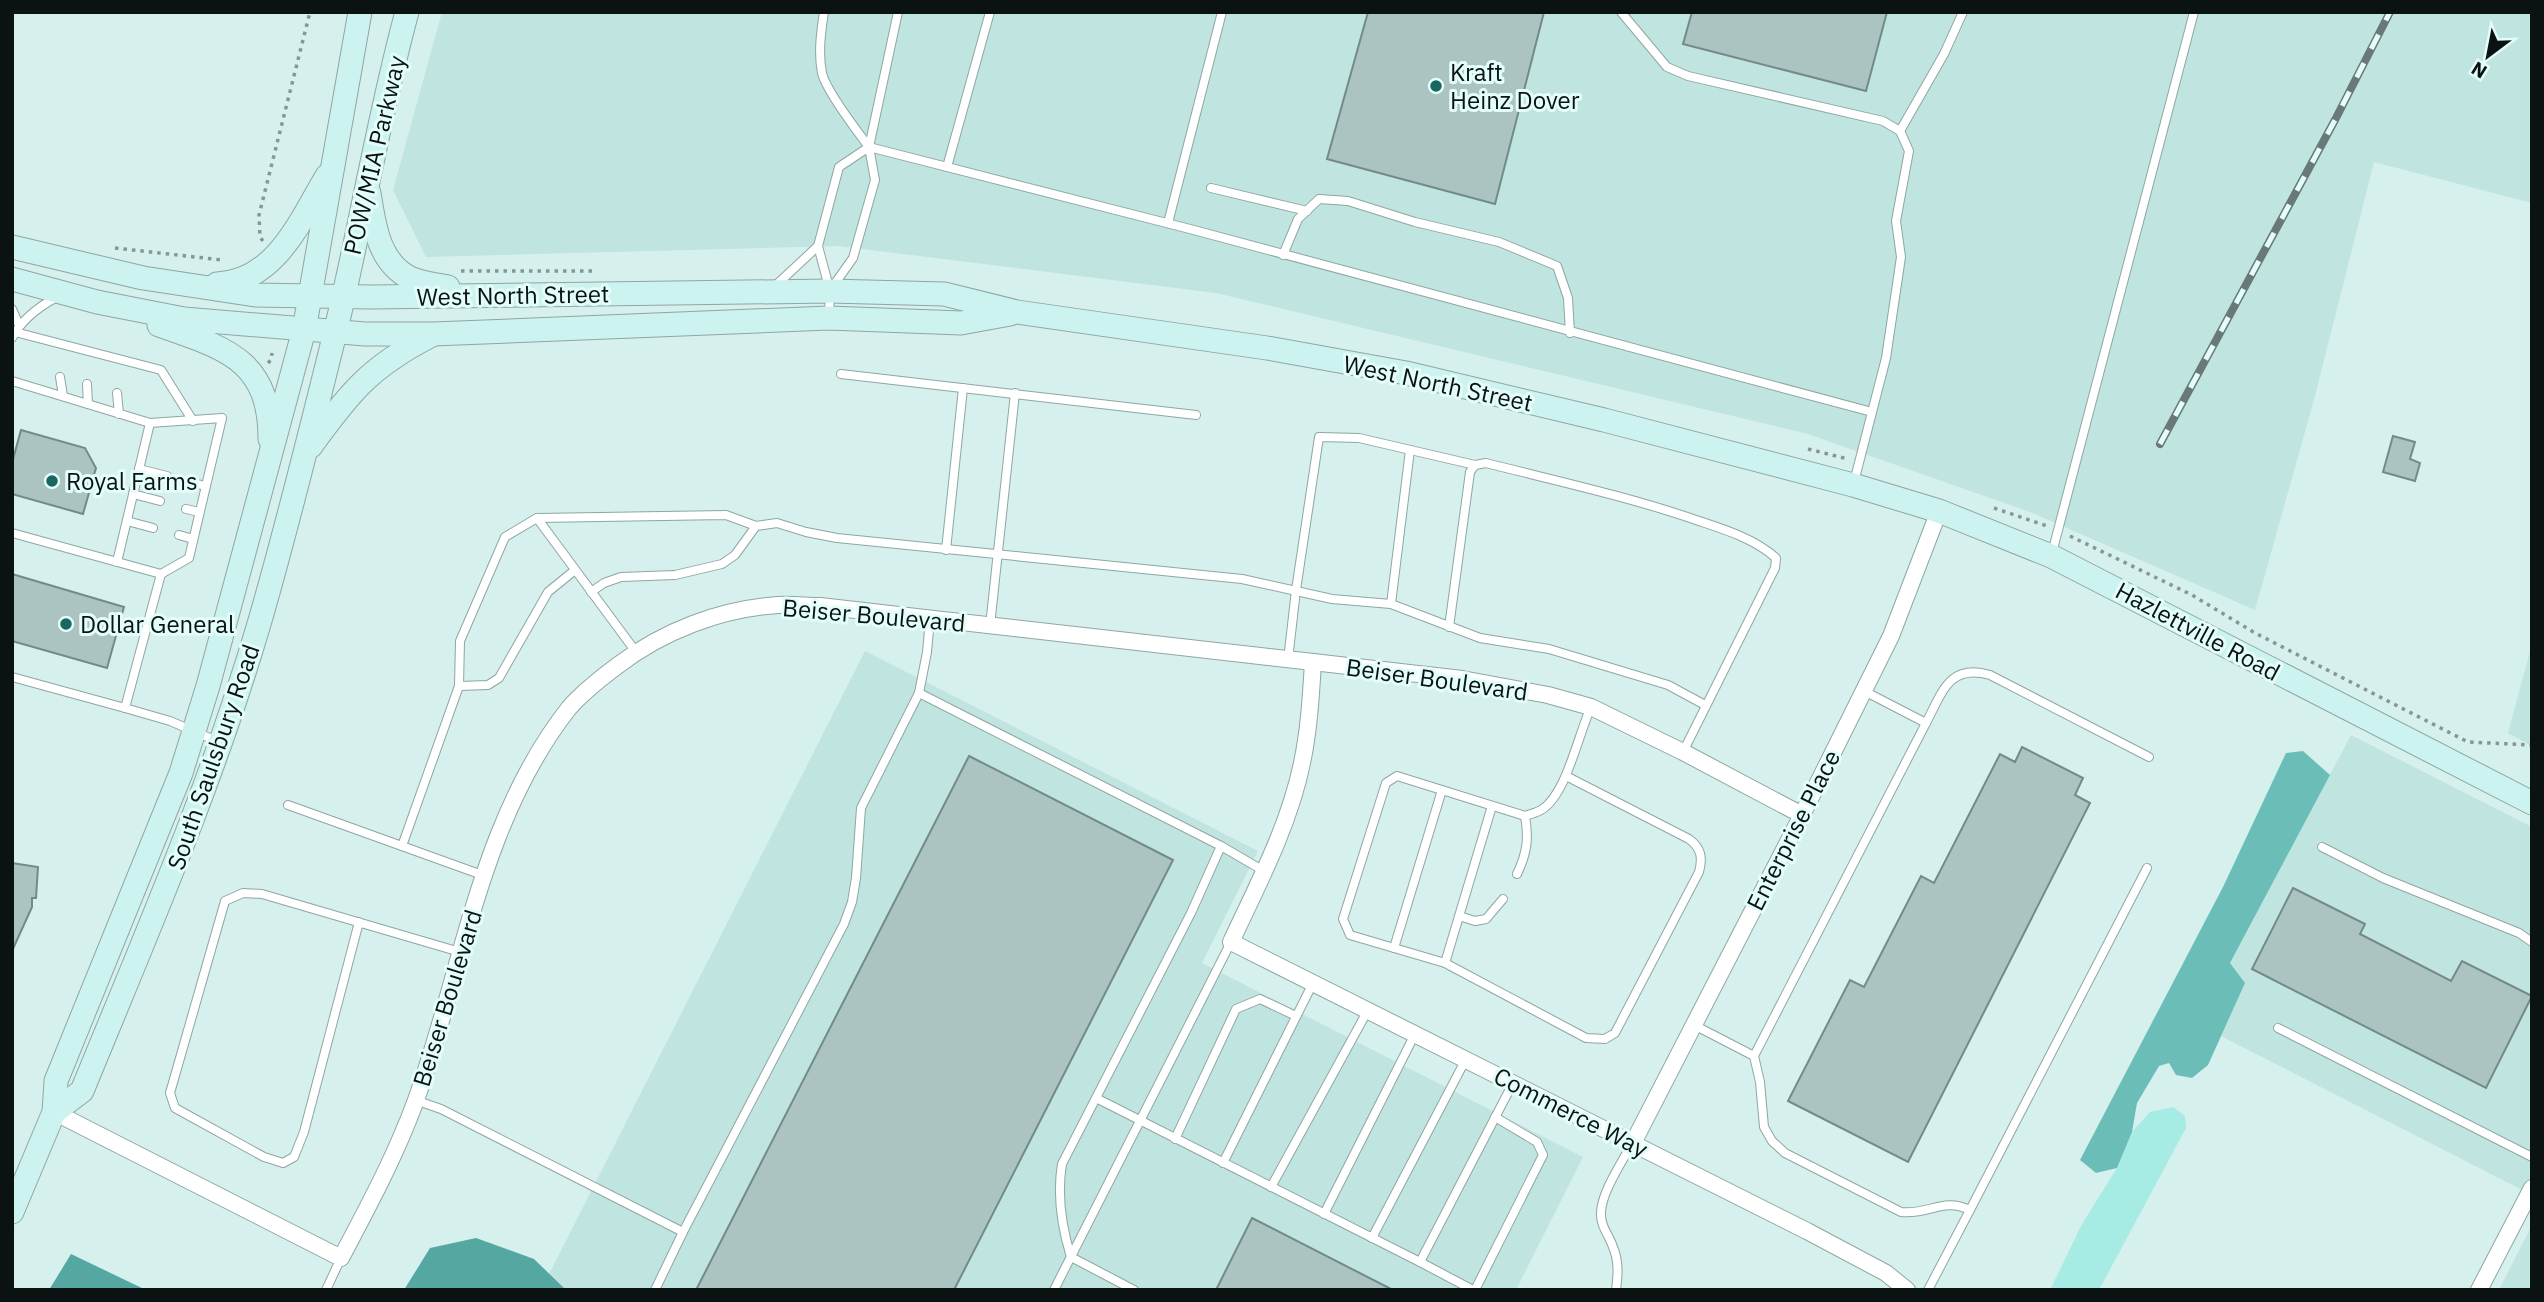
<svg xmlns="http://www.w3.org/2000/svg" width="2544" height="1302" viewBox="0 0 2544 1302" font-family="'IBM Plex Sans',sans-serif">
<rect width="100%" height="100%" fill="#d6f0ed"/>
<g fill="#c0e4e0">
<polygon points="442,12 2532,12 2532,203 2374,162 2315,396 2255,610 2030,512 1808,434 1216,293 839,246 426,257 393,190"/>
<polygon points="2532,644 2532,746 2508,733"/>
<polygon points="865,651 1258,851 1202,963 1583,1157 1516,1290 541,1290"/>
<polygon points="2351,735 2532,827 2532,1195 2221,1036 2245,983 2230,963"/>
<polygon points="2532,1225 2532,1290 2499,1290"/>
</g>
<polygon fill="#a6ece5" points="2173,1107 2185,1116 2186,1128 2099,1290 2050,1290 2082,1224 2117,1168 2132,1132 2150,1112"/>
<polygon fill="#6bbeb8" points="2303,751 2330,775 2230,963 2245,983 2208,1065 2192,1078 2176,1075 2169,1063 2159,1066 2137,1103 2132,1132 2117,1168 2096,1173 2080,1160 2223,887 2286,753"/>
<g fill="#55a8a2">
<polygon points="476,1238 534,1259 566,1290 404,1290 430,1248"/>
<polygon points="71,1254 146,1290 49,1290"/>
</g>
<g fill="#abc4c1" stroke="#738b88" stroke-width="2">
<polygon points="1368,12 1544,12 1495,204 1327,159"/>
<polygon points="1692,12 1887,12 1866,91 1683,44"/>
<polygon points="21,430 85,448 96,468 83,514 12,494 12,463"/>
<polygon points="2393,436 2415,442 2410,459 2420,463 2415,481 2383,472"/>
<polygon points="12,574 124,607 107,668 12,641"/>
<polygon points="2022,747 2083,778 2075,795 2090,803 1908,1162 1788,1101 1850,980 1864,987 1921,876 1934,883 2000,754 2015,762"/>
<polygon points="969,756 1173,860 954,1290 696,1290"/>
<polygon points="12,863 38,867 36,898 32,898 32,907 12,951"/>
<polygon points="2293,888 2365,924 2360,934 2451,981 2462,961 2532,996 2486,1088 2252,969"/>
<polygon points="1252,1218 1393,1290 1216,1290"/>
</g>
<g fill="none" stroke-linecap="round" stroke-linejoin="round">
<g stroke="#8ea6a4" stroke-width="10">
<g id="service">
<path d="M 824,12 C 821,32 818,53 822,73 C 826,91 857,131 869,147 L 1190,229 L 1872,412"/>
<polyline points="1621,12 1667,67 1688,76 1883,121 1900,131 1909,151 1896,221 1901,257 1886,358 1854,482"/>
<polyline points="1900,131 1944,54 1963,12"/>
<polyline points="869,147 898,12"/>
<polyline points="947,167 990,12"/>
<polyline points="1211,188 1307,211"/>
<polyline points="1168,223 1222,12"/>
<polyline points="1283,255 1298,219 1319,199 1348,201 1415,222 1499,242 1557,266 1568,298 1570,333"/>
<polyline points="774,287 818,246"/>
<polyline points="12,309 19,325"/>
<polyline points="829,316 830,291 818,246 839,167 869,147 875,180 853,258 831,289"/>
<polyline points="15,332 161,370 193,421"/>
<path d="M 12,338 C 22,319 38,307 57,297"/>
<polyline points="841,374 1196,415"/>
<polyline points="60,377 63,396"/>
<polyline points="12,381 150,423"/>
<polyline points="87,384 88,404"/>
<polyline points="117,393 119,414"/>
<polyline points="139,469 167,476"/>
<polyline points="194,483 205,486"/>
<polyline points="133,494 160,501"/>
<polyline points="186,509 199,512"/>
<polyline points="537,518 636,652"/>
<polyline points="127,521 153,528"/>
<polyline points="12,533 161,574 125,708 170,721 219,742"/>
<polyline points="179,535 193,539"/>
<polyline points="946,550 963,388"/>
<polyline points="2052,553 2194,12"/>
<polyline points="117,562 150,423 222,418 189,558 161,574"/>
<polyline points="591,592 604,583 621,577 675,575 722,564 735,555 756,526"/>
<polyline points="1391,604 1410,450"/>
<polyline points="990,626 1015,393"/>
<path d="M 1449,627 L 1470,472 L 1475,465 L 1486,463 C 1557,481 1630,497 1699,521 C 1726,530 1755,539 1776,558 L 1775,568 L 1683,752"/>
<polyline points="1288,660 1296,590 1319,437 1359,438 1475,465"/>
<polyline points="12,677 125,708"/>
<polyline points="459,686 488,685 499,678 548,592 575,570"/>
<polyline points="919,693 927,652 930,619"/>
<path d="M 1926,723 C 1942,693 1949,663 1990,675 L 2149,757"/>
<path d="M 1566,776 L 1689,839 C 1701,848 1703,857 1699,872 L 1615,1033 L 1605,1039 L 1586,1038 L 1445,963 L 1350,935 L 1343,919 L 1386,783 L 1397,776 L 1525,816 C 1530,814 1536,813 1541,810 C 1566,796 1578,735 1591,707"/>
<polyline points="288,805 485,876"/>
<polyline points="402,846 459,686 460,641 505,537 537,518 726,515 756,526 777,523 806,532 837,538 1242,579 1332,599 1391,604 1480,638 1549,649 1668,685 1705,705"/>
<polyline points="1221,846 1264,871"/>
<polyline points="2322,847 2383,878 2519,933 2532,942"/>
<path d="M 1517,874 C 1527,853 1529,839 1525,816"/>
<polyline points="1459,916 1475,921 1486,919 1503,899"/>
<polyline points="359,922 304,1132 294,1157 283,1163 264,1157 175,1108 170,1093 225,901 243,893 262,894 460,952"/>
<polyline points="1394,948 1442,790"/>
<polyline points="1445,963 1492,806"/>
<polyline points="1692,1024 1754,1056 1926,723 1864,691"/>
<polyline points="2278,1028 2532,1157"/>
<path d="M 1754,1056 L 1760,1082 L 1764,1127 L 1772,1141 L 1785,1153 L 1901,1212 C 1931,1215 1942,1197 1970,1210 L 1928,1290"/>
<polyline points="1096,1098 1420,1262 1513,1083"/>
<polyline points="415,1100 441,1109 683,1232"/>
<polyline points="1175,1139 1236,1009 1260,999 1296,1016"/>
<polyline points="1223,1163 1313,983"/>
<polyline points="1271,1187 1368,1010"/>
<polyline points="1970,1210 2147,868"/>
<polyline points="1324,1214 1415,1034"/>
<polyline points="1372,1238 1466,1059"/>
<polyline points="1420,1262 1473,1290"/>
<polyline points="326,1290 341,1258"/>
<path d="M 655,1290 L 683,1232 L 844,924 L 852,902 L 856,878 L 861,808 L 919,693 L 1221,846 L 1191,913 L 1062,1164 C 1057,1194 1062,1228 1071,1257 L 1134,1290"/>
<polyline points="1054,1290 1231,942"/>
<polyline points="1475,1290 1543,1155 1537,1142 1495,1117"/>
<path d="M 1616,1290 C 1618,1275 1619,1261 1613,1247 C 1609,1235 1600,1226 1601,1212 C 1602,1191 1623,1161 1632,1143"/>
</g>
</g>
<g stroke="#8ea6a4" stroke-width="18">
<g id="minor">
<path d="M 1313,662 C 1311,696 1309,730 1302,763 C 1289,826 1258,884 1231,942 L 1807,1231 L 1886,1273 L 1907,1290"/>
<path d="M 54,1112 L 341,1258 C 368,1207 396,1155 416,1100 C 463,969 480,821 569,708 C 582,693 601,678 617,666 C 663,631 720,609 778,605 C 792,604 807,606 820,606 L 1462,679 L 1548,695 L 1591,707 L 1683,752 L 1802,815"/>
<polyline points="1633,1143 1802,815 1891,636 1939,511"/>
<polyline points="2479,1290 2532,1188"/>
</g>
</g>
<g stroke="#8ea6a4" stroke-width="25">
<g id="secondary">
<path d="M 369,193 C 374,224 378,262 410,278 C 422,283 436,285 448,287"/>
<polyline points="12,247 143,278 255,295 371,297 830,291 944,294 1017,312 1267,348 1406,373 1604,420 1853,485 1939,511 2051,556 2532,803"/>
<polyline points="12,279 97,302 184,319 365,334 433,334 829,318 961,323 1010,314"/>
<path d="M 217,284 C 276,282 301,219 327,176"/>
<path d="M 159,325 C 223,348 270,358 270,439"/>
<path d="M 311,446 C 350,392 370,367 430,336"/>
<path d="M 54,1112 L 82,1091 C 145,937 212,784 259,624 C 287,528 311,430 335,333 C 361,227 378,118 407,12"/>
<polyline points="12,1212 54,1112 56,1081 181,773 208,686 304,330 360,12"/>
</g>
</g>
<g stroke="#849794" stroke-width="3.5" stroke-dasharray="3.5 5" stroke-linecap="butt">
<polyline points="263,241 260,237 259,215 310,12"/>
<polyline points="115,248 222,260"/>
<polyline points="461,271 593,271"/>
<polyline points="268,363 271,360 272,353"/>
<polyline points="1808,449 1848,459"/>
<polyline points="1994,508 2047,526"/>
<polyline points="2070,536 2192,595 2255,633 2468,742 2532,745"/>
</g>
<use href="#service" stroke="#fff" stroke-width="8"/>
<use href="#minor" stroke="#fff" stroke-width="16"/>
<use href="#secondary" stroke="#cdf3f0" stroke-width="23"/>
<g stroke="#687977" stroke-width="8">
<polyline id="rail" points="2160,444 2335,120 2390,12"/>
</g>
<use href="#rail" stroke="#e3fdfa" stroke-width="5" stroke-dasharray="16" stroke-linecap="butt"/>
</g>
<g fill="#1a6661" stroke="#e3fdfa" stroke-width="2.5">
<circle cx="1436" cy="86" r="7"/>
<circle cx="52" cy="481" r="7"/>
<circle cx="66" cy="624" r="7"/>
</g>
<g text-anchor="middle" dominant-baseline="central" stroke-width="6" stroke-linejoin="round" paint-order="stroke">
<g font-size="24" fill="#0a1312" stroke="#e3fdfa" text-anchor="start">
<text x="1450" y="72">Kraft<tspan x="1450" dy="28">Heinz Dover</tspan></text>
<text x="66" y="481">Royal Farms</text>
<text x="80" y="624">Dollar General</text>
</g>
<g font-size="24" fill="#0a1312" stroke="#e3fdfa">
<text transform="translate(374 155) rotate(-77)">POW/MIA Parkway</text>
<text transform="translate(513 295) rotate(-1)">West North Street</text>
<text transform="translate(1438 383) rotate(12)">West North Street</text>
<text transform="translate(874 615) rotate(5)">Beiser Boulevard</text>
<text transform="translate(2198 631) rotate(28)">Hazlettville Road</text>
<text transform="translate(1437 679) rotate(8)">Beiser Boulevard</text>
<text transform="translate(213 757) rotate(-71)">South Saulsbury Road</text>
<text transform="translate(1793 830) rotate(-63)">Enterprise Place</text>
<text transform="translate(447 998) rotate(-73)">Beiser Boulevard</text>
<text transform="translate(1571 1112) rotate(27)">Commerce Way</text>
</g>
</g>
<rect width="2544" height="1302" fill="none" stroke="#0a1312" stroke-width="28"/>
<g transform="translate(2488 56) rotate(212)" stroke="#e3fdfa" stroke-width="5" paint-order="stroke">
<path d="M0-5L12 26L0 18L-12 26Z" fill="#0a1312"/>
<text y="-10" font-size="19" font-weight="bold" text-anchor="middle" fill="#0a1312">N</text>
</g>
</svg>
